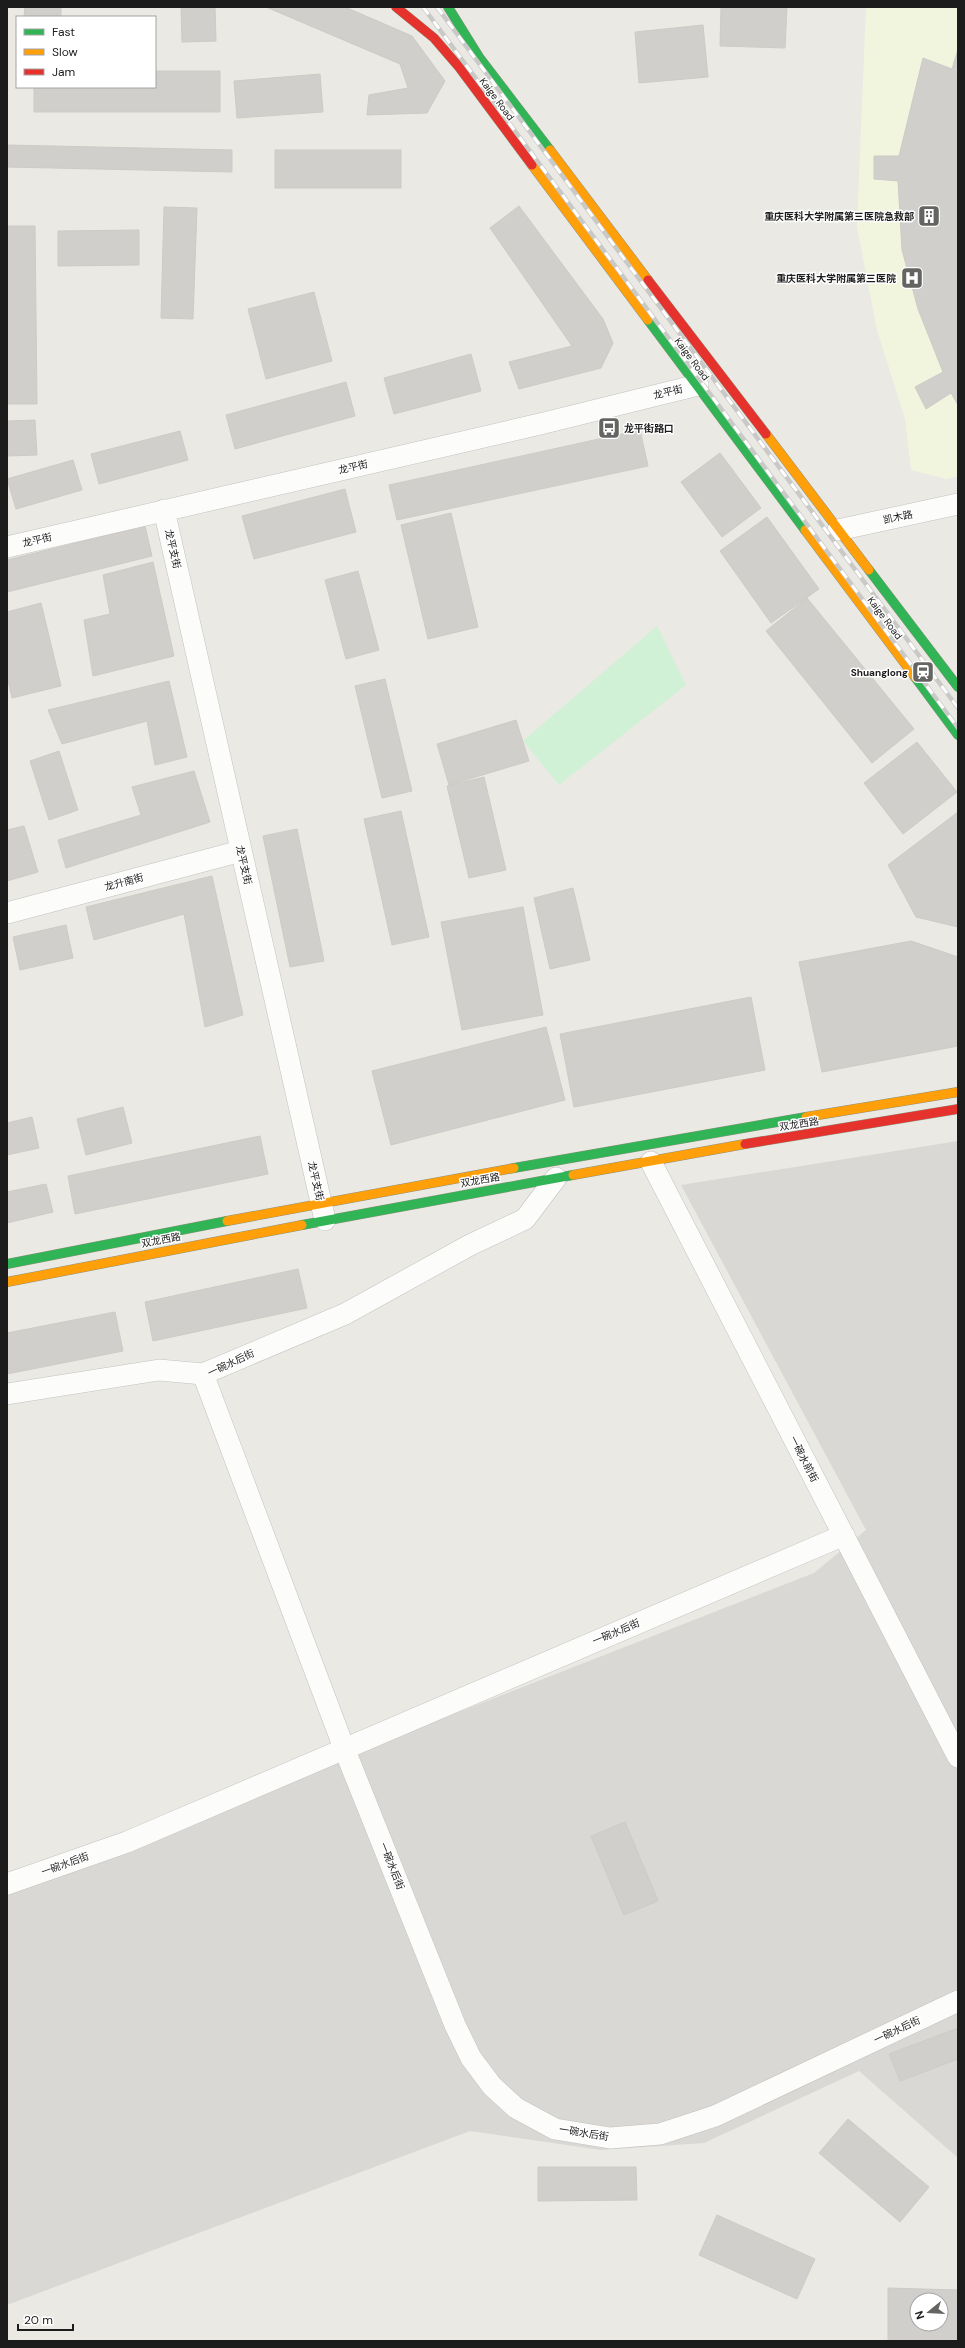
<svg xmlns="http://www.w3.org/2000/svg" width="965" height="2348" viewBox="0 0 965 2348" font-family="'DM Sans','Noto Sans SC',sans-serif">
<rect width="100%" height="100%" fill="#eae9e4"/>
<polygon fill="#d9d8d5" points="958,1141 958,2158 859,2071 704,2143 601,2150 470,2131 7,2305 7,1889 814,1573 866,1530 681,1185"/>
<polygon fill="#f2f5de" points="866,7 958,7 958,476 946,479 911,470 905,419 877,330 857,227"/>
<polygon fill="#d1f1d6" points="657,626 686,685 559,785 523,741"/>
<g fill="#d1cfcb" stroke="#cdcbc5" fill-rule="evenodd">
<polygon points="25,7 61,7 61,17 24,17"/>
<polygon points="181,7 215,7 216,41 182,42"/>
<polygon points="266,7 345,7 412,36 445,81 427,113 367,115 369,95 408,88 400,64"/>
<polygon points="721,7 787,7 785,48 720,46"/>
<polygon points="703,25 708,77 639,83 635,32"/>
<polygon points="958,49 958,405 951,393 926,409 915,387 943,372 918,309 902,250 898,181 874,179 874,156 899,156 923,58 952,69"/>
<polygon points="155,71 220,71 220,112 34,112 34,87 155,87"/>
<polygon points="320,74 323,112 237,118 234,81"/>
<polygon points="7,145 232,150 232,172 7,167"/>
<rect x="275" y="150" width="126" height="38"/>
<polygon points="519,206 603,319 613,343 601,368 519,389 509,362 572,346 490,228"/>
<polygon points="164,207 197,208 193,319 161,318"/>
<polygon points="7,226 35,226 37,404 7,404"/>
<polygon points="139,230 139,265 58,266 58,231"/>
<polygon points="314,292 332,361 266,379 248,309"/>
<polygon points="471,354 481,391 394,414 384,378"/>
<polygon points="346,382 355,416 235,449 226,415"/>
<polygon points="35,420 37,455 7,456 7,421"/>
<polygon points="640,430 648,466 397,520 389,485"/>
<polygon points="180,431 188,460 99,484 91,454"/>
<polygon points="720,453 761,508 722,537 681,482"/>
<polygon points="73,460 82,490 16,509 7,479"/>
<polygon points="345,489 356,532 254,559 242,516"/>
<polygon points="451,513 478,627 428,639 401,525"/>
<polygon points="767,517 819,589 771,623 720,551"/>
<polygon points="145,526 152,556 7,592 7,560"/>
<polygon points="153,562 174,656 93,676 84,620 110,614 103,575"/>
<polygon points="358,571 379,650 346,659 325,580"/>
<polygon points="807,598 914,729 872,763 766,631"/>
<polygon points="41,603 61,686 12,698 7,676 7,612"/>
<polygon points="385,679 412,791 382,798 355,686"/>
<polygon points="169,681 187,757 155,765 147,721 62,744 48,710"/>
<polygon points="516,720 529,761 449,785 437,744"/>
<polygon points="917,742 957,792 903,834 864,783"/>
<polygon points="59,751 78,810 49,820 30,761"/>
<polygon points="194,771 210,822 66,868 58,840 141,815 132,787"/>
<polygon points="484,777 506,870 469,878 447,786"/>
<polygon points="401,811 429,937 392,945 364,819"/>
<polygon points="958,812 958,927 916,917 888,865"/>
<polygon points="24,826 38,872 7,881 7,830"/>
<polygon points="297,829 324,961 290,967 263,836"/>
<polygon points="212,876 243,1015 205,1027 184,914 94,940 86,907"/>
<polygon points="573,888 590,960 550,969 534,898"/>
<polygon points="523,907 543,1015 462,1030 441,922"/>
<polygon points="66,925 73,958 20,970 13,937"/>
<polygon points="911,941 958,957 958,1046 822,1072 799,962"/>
<polygon points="751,997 765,1070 574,1107 560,1034"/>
<polygon points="546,1027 565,1100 391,1145 372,1071"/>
<polygon points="123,1107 132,1143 86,1155 77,1119"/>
<polygon points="32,1117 39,1148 7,1155 7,1123"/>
<polygon points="260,1136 268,1174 75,1214 68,1176"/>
<polygon points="46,1184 53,1212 7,1223 7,1192"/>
<polygon points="298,1269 307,1308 153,1341 145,1302"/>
<polygon points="115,1312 123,1351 7,1374 7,1333"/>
<polygon points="625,1822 658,1901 624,1915 591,1836"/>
<polygon points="958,2028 958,2059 900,2081 889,2054"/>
<polygon points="848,2119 929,2187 900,2222 819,2153"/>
<polygon points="538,2167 636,2167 637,2200 538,2201"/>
<polygon points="717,2215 815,2259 797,2299 699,2255"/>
<path d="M 888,2288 L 958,2290 L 958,2341 L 888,2341 ZM 917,2300 L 941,2300 L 941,2324 L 917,2324 Z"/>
</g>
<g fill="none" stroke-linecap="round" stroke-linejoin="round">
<g stroke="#c3c2c0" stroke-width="22">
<g id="street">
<polyline points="164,510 325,1220"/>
<polyline points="838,530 958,504"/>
<polyline points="7,547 540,424 698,385"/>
<polyline points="7,913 241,851"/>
<polyline points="651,1162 958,1757"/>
<polyline points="203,1374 344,1748 455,2025 471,2058 492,2086 516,2108 555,2129 610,2138 660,2134 715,2116 958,2001"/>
<polyline points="7,1394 159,1370 203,1374 345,1314 470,1245 525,1219 556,1178"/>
<polyline points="7,1884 127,1842 844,1535"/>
</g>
</g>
<g stroke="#8f937d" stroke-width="10">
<g id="fast">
<polyline points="448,7 479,57 550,150"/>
<polyline points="648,320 805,530"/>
<polyline points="869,570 958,687"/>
<polyline points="915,677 958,735"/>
<polyline points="514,1168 806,1117"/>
<polyline points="302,1225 573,1175"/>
<polyline points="7,1264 227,1221"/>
</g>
</g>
<g stroke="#8f937d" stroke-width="10">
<g id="slow">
<polyline points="550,150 648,280"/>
<polyline points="532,165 648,320"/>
<polyline points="766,434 869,570"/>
<polyline points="805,530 915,677"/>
<polyline points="806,1117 958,1092"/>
<polyline points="573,1175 745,1144"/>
<polyline points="227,1221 514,1168"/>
<polyline points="7,1282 302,1225"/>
</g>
</g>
<g stroke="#8f937d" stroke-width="10">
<g id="jam">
<polyline points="396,7 434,38 459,67 532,165"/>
<polyline points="648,280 766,434"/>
<polyline points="745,1144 958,1109"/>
</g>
</g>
<use href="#street" stroke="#fcfcfb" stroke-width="21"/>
<use href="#fast" stroke="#30b455" stroke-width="9"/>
<use href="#slow" stroke="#ff9f0a" stroke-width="9"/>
<use href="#jam" stroke="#e5322d" stroke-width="9"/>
<g stroke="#c9c9c8" stroke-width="4.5">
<g id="rail">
<polyline points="423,7 958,728"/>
<polyline points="437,7 958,708"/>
</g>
</g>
<use href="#rail" stroke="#fff" stroke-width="3" stroke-dasharray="9" stroke-linecap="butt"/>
</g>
<defs>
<g id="building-square" transform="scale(1.15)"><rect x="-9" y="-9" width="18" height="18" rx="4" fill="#646462" stroke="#fff"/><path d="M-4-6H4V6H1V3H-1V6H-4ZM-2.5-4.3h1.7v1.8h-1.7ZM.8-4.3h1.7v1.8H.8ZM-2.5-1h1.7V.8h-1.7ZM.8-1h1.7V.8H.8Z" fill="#fff"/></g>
<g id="hospital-square" transform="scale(1.15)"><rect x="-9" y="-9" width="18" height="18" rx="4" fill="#646462" stroke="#fff"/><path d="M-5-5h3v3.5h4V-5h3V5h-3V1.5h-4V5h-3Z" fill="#fff"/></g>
<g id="bus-square" transform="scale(1.15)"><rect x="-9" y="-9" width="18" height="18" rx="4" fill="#646462" stroke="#fff"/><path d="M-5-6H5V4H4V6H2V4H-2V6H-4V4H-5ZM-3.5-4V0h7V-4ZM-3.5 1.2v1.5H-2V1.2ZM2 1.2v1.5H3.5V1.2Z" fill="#fff"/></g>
<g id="station-square" transform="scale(1.15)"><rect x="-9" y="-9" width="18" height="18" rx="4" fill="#646462" stroke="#fff"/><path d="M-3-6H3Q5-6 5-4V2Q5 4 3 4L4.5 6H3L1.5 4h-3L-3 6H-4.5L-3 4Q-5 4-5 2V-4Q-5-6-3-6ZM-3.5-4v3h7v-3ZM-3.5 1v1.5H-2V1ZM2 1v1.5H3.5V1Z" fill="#fff"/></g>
</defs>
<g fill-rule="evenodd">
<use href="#building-square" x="929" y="216"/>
<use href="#hospital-square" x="912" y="278"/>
<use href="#bus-square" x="609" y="428"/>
<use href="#station-square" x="923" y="672"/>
</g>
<g text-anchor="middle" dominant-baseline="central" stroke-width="3" stroke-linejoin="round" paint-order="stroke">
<g font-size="10" fill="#1c1c1c" stroke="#fff">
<text transform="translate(497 99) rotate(53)">Kaige Road</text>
<text transform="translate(692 359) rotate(53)">Kaige Road</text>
<text transform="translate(668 392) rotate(-14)">龙平街</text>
<text transform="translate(353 467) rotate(-13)">龙平街</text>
<text transform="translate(898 517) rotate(-12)">凯木路</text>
<text transform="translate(37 540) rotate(-13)">龙平街</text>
<text transform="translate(173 549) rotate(77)">龙平支街</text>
<text transform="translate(885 618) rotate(53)">Kaige Road</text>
<text transform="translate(244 865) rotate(77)">龙平支街</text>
<text transform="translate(124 882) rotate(-15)">龙升南街</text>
<text transform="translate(799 1124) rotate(-9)">双龙西路</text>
<text transform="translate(480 1180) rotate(-10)">双龙西路</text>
<text transform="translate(316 1181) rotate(77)">龙平支街</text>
<text transform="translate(161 1240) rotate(-11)">双龙西路</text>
<text transform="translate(231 1363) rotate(-25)">一碗水后街</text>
<text transform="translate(804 1459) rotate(63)">一碗水前街</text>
<text transform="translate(616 1632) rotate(-23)">一碗水后街</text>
<text transform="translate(65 1864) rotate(-20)">一碗水后街</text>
<text transform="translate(392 1866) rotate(68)">一碗水后街</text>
<text transform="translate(897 2030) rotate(-25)">一碗水后街</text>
<text transform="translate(584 2133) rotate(9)">一碗水后街</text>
</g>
<g font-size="10" font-weight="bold" fill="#1c1c1c" stroke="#fff" text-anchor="end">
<text x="914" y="216">重庆医科大学附属第三医院急救部</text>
<text x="896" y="278">重庆医科大学附属第三医院</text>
<text x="624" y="428" text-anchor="start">龙平街路口</text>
<text x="908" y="672">Shuanglong</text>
</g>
</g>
<rect width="965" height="2348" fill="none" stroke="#1c1c1c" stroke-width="16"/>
<rect x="16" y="16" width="140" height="72" fill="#ffffff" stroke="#a4a4a4"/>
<rect x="24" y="29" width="20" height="6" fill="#30b455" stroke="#a4a4a4"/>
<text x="52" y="36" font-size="12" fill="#1c1c1c">Fast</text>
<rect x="24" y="49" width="20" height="6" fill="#ff9f0a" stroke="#a4a4a4"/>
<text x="52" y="56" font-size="12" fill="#1c1c1c">Slow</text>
<rect x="24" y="69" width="20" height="6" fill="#e5322d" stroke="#a4a4a4"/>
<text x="52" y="76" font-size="12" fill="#1c1c1c">Jam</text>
<g transform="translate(929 2312) rotate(252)"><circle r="19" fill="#ffffff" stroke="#a4a4a4"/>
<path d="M0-3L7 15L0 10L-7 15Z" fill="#646462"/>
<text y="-6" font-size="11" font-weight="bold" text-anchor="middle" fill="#1c1c1c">N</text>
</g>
<path d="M18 2324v6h55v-6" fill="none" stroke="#1c1c1c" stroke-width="2"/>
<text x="24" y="2324" font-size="12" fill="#1c1c1c" stroke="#ffffff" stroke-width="3" paint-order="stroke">20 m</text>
</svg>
